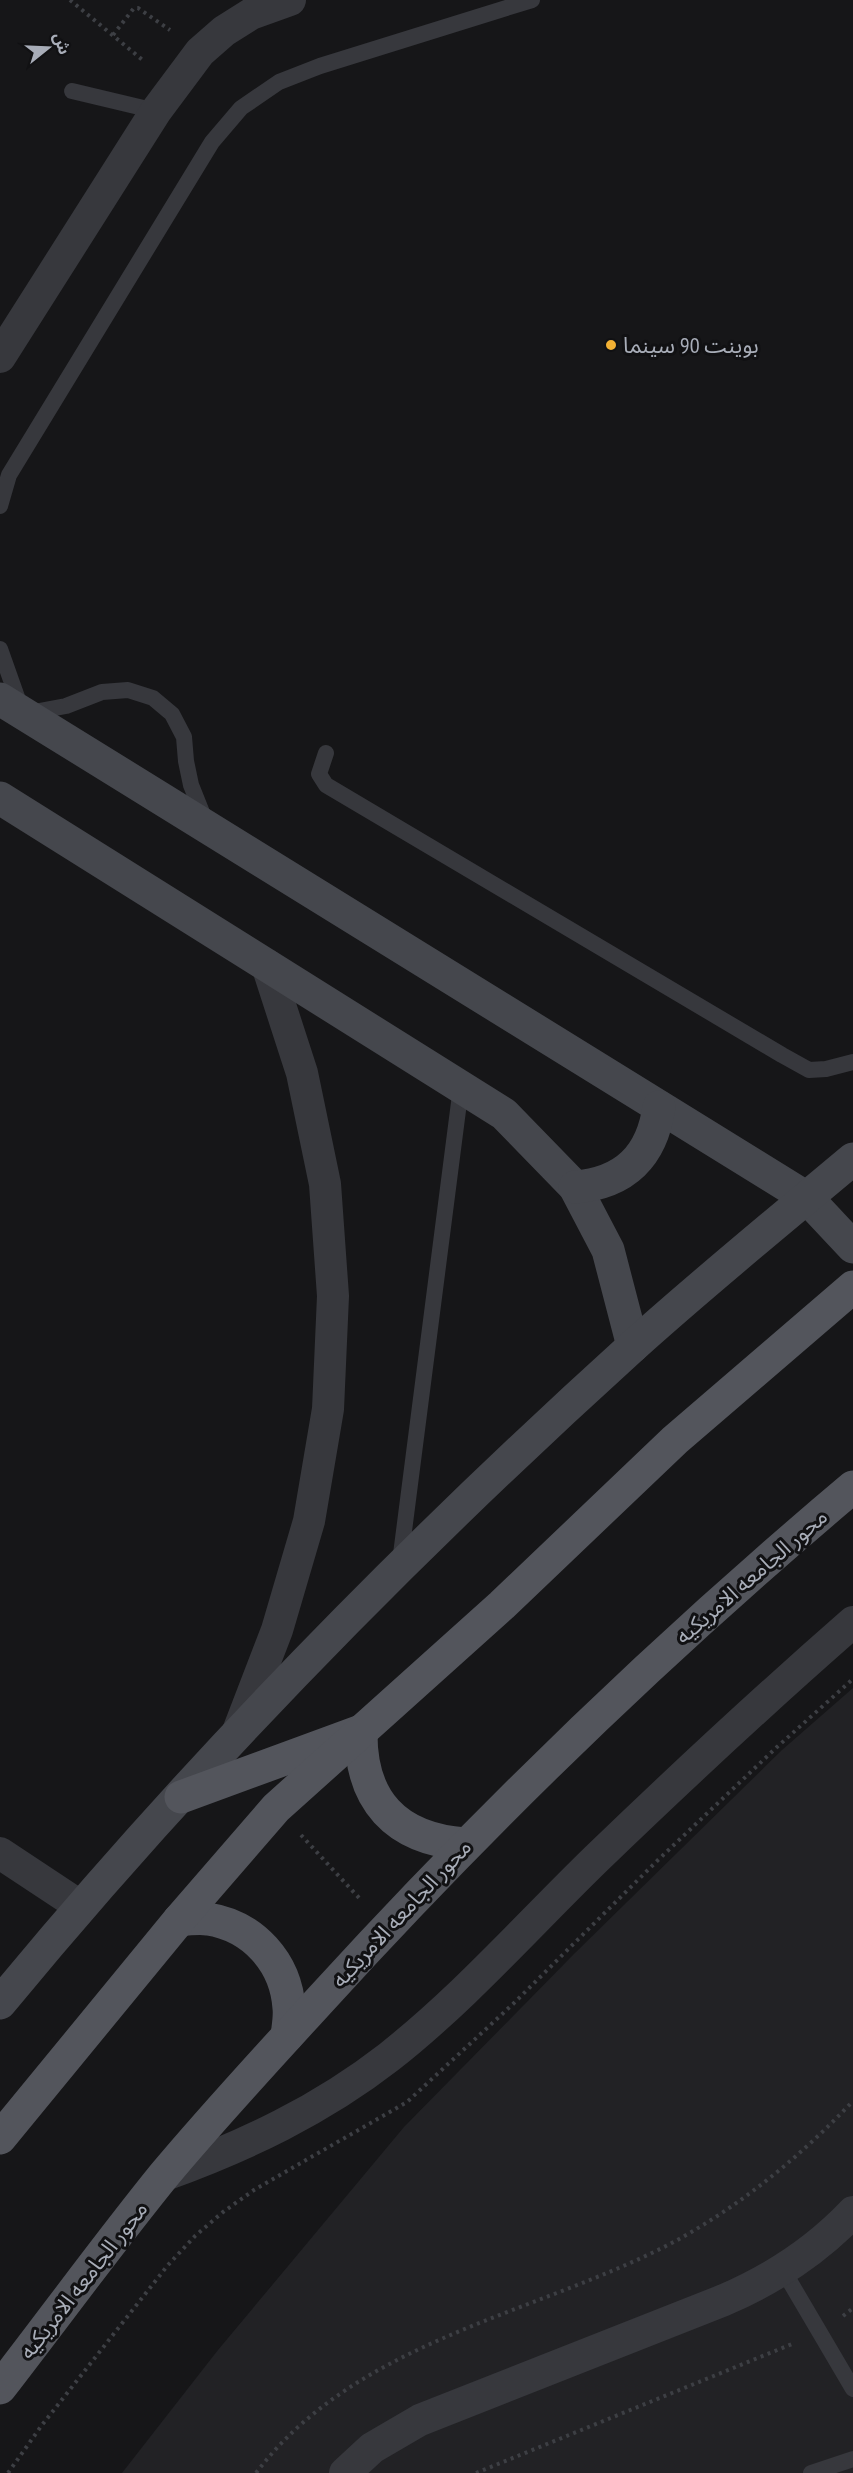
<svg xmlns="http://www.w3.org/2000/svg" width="853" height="2473" viewBox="0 0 853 2473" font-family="'PT Sans Narrow','Noto Sans Arabic',sans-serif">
<rect width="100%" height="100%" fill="#161618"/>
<polygon fill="#222225" points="853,1688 853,2473 122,2473 218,2350 404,2127 574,1954 782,1750"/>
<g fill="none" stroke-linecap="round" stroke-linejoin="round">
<g stroke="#3d3f44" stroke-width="4" stroke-dasharray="3 4.5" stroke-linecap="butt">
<polyline points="70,0 145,62"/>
<polyline points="113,35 134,8 138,8 170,30"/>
<polyline points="301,1835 361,1900"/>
<polyline points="843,2316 853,2308"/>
<polyline points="8,2473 42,2425 168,2265 195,2236 223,2212 254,2190 407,2102 513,2004 658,1860 777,1747 853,1679"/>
<path d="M 256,2473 C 355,2342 529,2316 668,2245 C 738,2208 799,2158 853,2101"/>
<polyline points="476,2473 792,2344"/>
</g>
<g stroke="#37383d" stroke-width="16">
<polyline points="72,91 156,111"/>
<polyline points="0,506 9,475 212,142 241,108 279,82 320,66 532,0"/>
<polyline points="0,649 23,714 66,706 102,692 128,690 153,698 172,714 184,737 186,761 191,785 205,820"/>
<polyline points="326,753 319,774 326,785 782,1055 809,1070 826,1069 853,1062"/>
<polyline points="400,1562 461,1087"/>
<polyline points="783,2270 853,2389"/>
<polyline points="811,2473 853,2459"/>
</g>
<g stroke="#37383d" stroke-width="32">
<polyline points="0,357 156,111 200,52 224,31 251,14 290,0"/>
<polyline points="237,1734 277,1630 309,1521 328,1409 333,1296 325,1184 302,1073 267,965"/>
<polyline points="0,1853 80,1906"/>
<path d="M 165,2175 C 245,2146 321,2110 389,2057 C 464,1998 528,1925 596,1859 C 680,1778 765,1699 853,1622"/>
<path d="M 345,2473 L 372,2448 L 420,2420 L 724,2300 C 773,2279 816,2251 853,2212"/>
</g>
<g stroke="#45474d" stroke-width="33">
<polyline points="0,699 807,1198 853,1247"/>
<polyline points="0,798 504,1114 575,1187 608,1250 633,1346"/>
<path d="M 575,1187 C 625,1183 652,1156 659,1107"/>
<path d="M 0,2003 C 193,1769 408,1550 632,1347 C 704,1282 779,1221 853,1159"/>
</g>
<g stroke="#53555c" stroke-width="33">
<path d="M 181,1797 L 361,1731 C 360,1800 395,1839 465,1844"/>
<path d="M 179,1920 C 188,1919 199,1918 208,1919 C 253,1926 286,1962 289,2008 C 290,2017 288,2027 287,2036"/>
<polyline points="0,2138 179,1920 276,1808 502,1605 675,1440 853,1287"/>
<path d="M 0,2388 C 55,2317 108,2244 164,2175 C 215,2114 269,2056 322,1998 C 488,1816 665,1645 853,1487"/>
</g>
</g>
<circle fill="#f2b134" stroke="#111113" stroke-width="2" cx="611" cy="345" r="6"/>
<g text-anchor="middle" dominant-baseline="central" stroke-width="6" stroke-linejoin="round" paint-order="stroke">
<g font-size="22" fill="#a8adb8" stroke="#111113" text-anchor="start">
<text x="623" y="345">بوينت 90 سينما</text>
</g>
<g font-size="22" fill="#a8adb8" stroke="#111113">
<text transform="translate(751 1576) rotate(-41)">محور الجامعه الامريكيه</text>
<text transform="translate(401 1913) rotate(-47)">محور الجامعه الامريكيه</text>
<text transform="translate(83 2280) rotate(-52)">محور الجامعه الامريكيه</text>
</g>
</g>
<g transform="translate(48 48) rotate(72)" stroke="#111113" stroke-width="4.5" paint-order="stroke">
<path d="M0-4.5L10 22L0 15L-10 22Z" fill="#a8adb8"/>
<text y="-9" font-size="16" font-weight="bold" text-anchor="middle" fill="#a8adb8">ش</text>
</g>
</svg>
